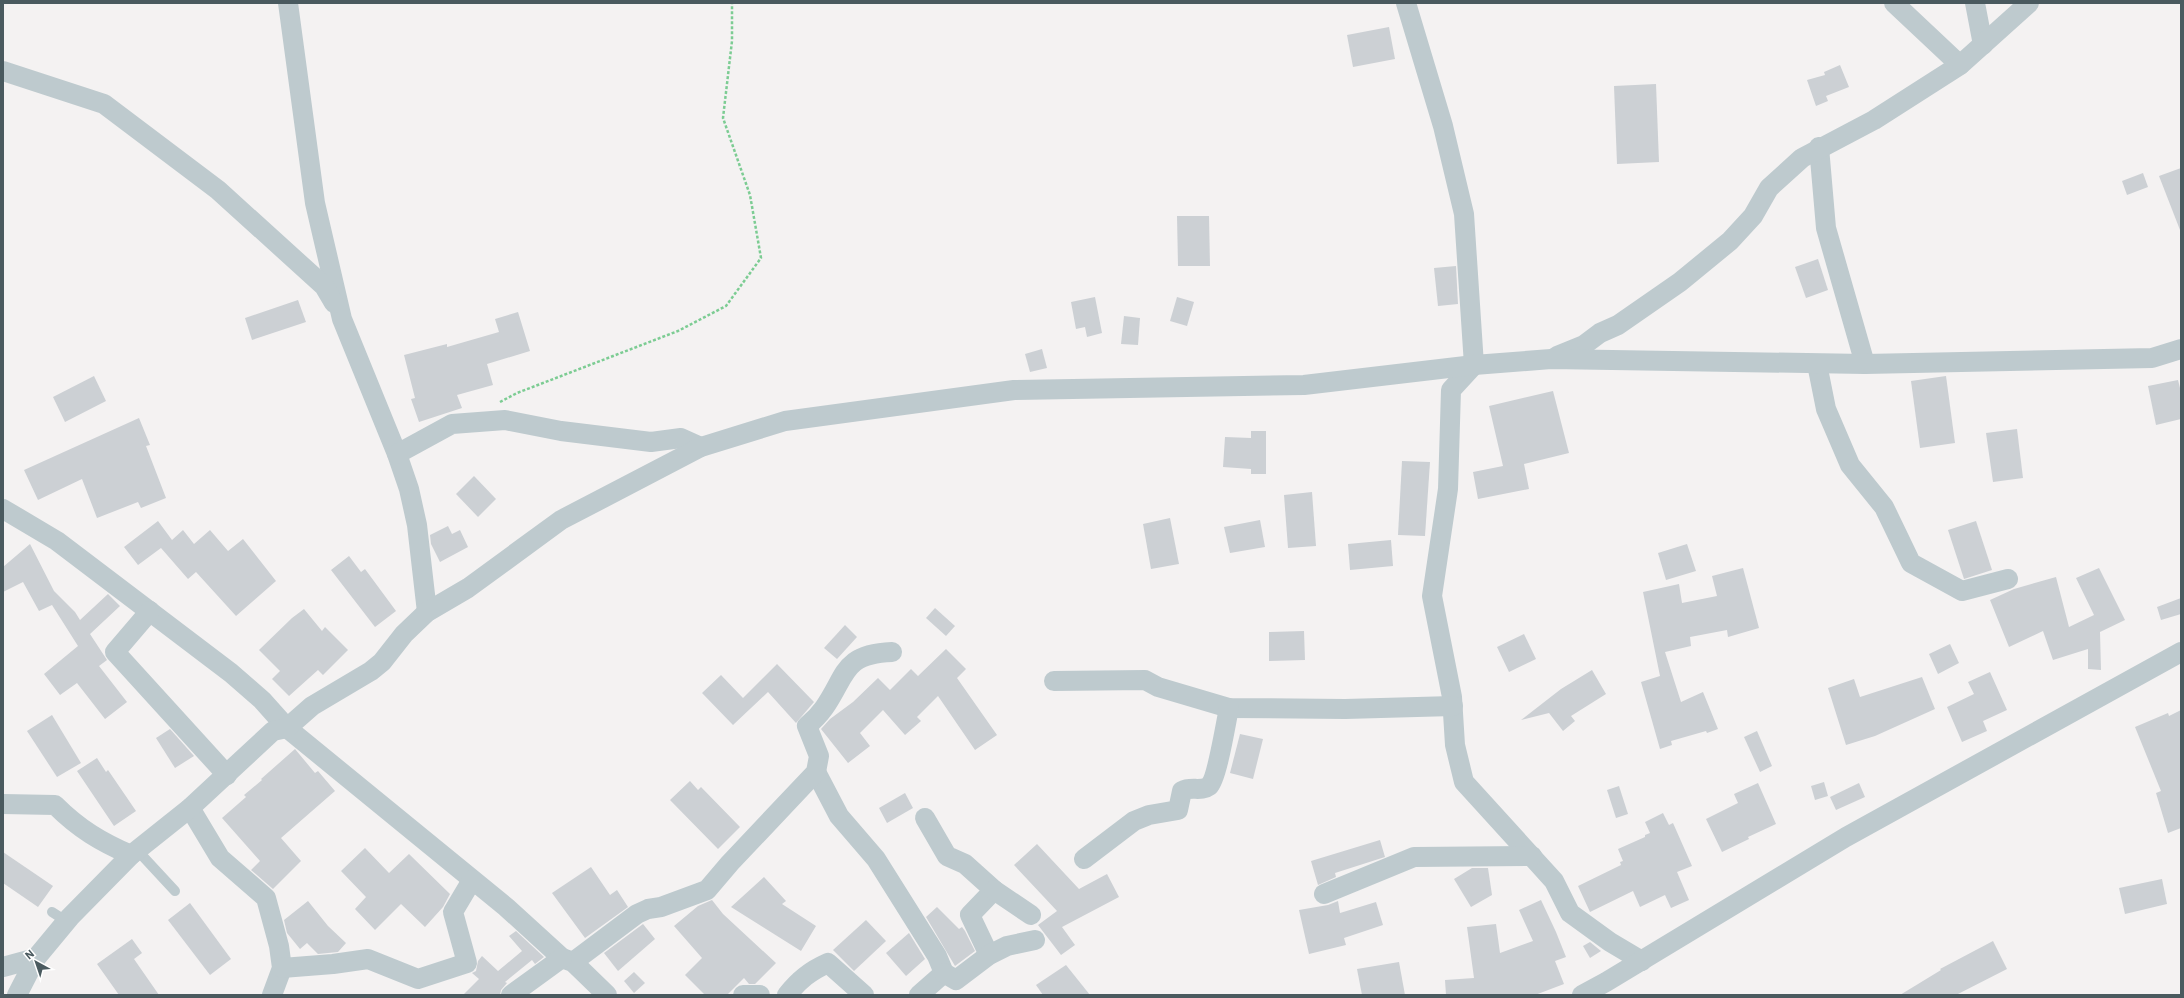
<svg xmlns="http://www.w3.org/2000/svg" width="2184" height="998" viewBox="0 0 2184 998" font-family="'IBM Plex Sans',sans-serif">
<rect width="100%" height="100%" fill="#f4f2f2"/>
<g fill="#ccd0d4">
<polygon points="1389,27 1395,59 1353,67 1347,35"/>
<polygon points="1840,65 1849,87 1826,96 1828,101 1816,106 1807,80 1825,75 1824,72"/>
<polygon points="1656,84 1659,162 1617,164 1614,86"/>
<polygon points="2181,168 2181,230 2180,230 2159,176"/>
<polygon points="2143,173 2148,187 2127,195 2122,181"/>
<polygon points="1177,216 1209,216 1210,266 1178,266"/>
<polygon points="1818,259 1828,290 1806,298 1795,267"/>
<polygon points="1456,266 1458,304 1438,306 1434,268"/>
<polygon points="1095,297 1102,333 1087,337 1085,327 1076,329 1071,302"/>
<polygon points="1177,297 1194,302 1187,326 1170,321"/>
<polygon points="298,300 306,322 252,340 245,318"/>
<polygon points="518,312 530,351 487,364 493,385 457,395 462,408 419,422 411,399 415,398 404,355 447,344 447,347 499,332 495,319"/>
<polygon points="1124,316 1140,318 1138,345 1121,344"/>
<polygon points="1042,349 1047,368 1030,372 1025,354"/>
<polygon points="94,376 106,401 65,422 53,397"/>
<polygon points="1946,376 1955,443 1920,448 1911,381"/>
<polygon points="2178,380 2181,392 2181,419 2156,425 2148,386"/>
<polygon points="1553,391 1569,453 1524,464 1529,489 1478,499 1473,472 1503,466 1489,406"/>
<polygon points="139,418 150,445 146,446 166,498 141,508 138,502 97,518 82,479 38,500 24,470"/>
<polygon points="2017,429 2023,478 1993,482 1986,433"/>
<polygon points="1251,431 1266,431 1266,474 1251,474 1251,469 1223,467 1225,437 1251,438"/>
<polygon points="1402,461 1430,462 1425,536 1398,535"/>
<polygon points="474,476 496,499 478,517 456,494"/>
<polygon points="1312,492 1316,546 1288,548 1284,495"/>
<polygon points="1170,518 1179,564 1151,569 1143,524"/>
<polygon points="1260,520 1265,547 1230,553 1224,527"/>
<polygon points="158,521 172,540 183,530 194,544 210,530 228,551 243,539 276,581 236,616 196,572 188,579 161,548 138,565 124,547"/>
<polygon points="1976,521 1992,570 1964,579 1948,530"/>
<polygon points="448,526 452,534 460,530 468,547 440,562 431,544 430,535"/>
<polygon points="1391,540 1393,566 1350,570 1348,544"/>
<polygon points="30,544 54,591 75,612 80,620 108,594 120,606 90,634 107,660 99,666 127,702 105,719 77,683 60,695 44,674 78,646 52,605 39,611 23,582 3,592 3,567"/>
<polygon points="1687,544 1696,571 1666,580 1658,553"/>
<polygon points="349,556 361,572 365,569 396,611 375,627 331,570"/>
<polygon points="1743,568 1759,628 1728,637 1727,630 1690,637 1691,646 1665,652 1681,702 1703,692 1718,729 1707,733 1706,731 1671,741 1672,745 1660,749 1641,682 1660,676 1643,592 1679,584 1682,603 1717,596 1712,576"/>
<polygon points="2099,568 2125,620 2100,632 2101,670 2088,669 2088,649 2053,660 2043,631 2009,647 1990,600 2014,589 2056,577 2069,627 2094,615 2076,578"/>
<polygon points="2181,598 2181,614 2161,620 2157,607"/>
<polygon points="935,608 955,626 946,636 926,618"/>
<polygon points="304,609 322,631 325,627 348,650 323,675 318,670 289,696 272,679 280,671 259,650 292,618"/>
<polygon points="845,625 857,637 837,659 824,648"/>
<polygon points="1304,631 1305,660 1269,661 1269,632"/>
<polygon points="1524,634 1536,659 1509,672 1497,647"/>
<polygon points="1950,644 1959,663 1938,674 1929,654"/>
<polygon points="946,649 966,669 957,678 997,735 975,750 938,696 917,717 921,721 905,735 883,710 860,733 870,746 848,763 821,729 830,719 853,702 878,678 890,690 911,669 918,676"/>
<polygon points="777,664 814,702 796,723 768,692 733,725 702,693 721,675 743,698"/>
<polygon points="1592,670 1606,694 1571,716 1575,721 1563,731 1549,713 1521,720 1561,689"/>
<polygon points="1990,672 2007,710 1983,721 1987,731 1962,742 1947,707 1974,694 1968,682"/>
<polygon points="1922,677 1935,709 1875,736 1846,745 1828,688 1854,679 1860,697"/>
<polygon points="2181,710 2181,828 2168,833 2156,793 2161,791 2135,727 2168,713 2169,716"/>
<polygon points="52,715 81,763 57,777 27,731"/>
<polygon points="170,729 194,756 175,768 156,738"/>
<polygon points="1757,731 1772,766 1760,772 1744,737"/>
<polygon points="1240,734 1263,739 1253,779 1230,773"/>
<polygon points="295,749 315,773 318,771 335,791 281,838 301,861 273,889 251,870 260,861 222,818 246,797 244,795 262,780 261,779"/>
<polygon points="97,758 106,772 108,770 136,811 114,826 77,771"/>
<polygon points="690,781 698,790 701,787 740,827 718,849 670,800"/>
<polygon points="1824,782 1828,796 1815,800 1811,786"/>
<polygon points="1758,783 1776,824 1748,837 1749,839 1722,852 1706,819 1738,803 1734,794"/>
<polygon points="1859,783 1865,797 1836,810 1830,797"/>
<polygon points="1619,786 1628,814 1616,818 1607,790"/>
<polygon points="905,793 913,808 887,823 879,808"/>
<polygon points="1663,813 1669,825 1673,823 1692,866 1677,872 1689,900 1671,908 1665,895 1640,907 1633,891 1590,912 1578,886 1621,865 1620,862 1623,861 1618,849 1645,837 1645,835 1650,833 1645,822"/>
<polygon points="1380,840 1385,857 1335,873 1336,877 1318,885 1311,861"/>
<polygon points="1037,844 1079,889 1107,874 1119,897 1062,927 1075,945 1061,955 1038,925 1057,911 1014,865"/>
<polygon points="365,848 389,873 409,854 450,894 443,907 425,927 401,904 375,930 355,909 366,897 341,871"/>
<polygon points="3,852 53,886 38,907 3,883"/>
<polygon points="591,867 610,895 617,890 628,907 585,938 552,893"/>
<polygon points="1472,868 1488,868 1492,895 1471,907 1454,879"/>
<polygon points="764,877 786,901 782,904 816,926 801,951 731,907"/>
<polygon points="2162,879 2167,904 2125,914 2119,888"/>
<polygon points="712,900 723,914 776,963 755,984 749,984 744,978 727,995 705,995 685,975 702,958 674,926 698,906"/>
<polygon points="1541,900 1556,932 1566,957 1555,961 1564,984 1535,995 1446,995 1445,980 1474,978 1467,927 1496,924 1500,953 1533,941 1519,910"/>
<polygon points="308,901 328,926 346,943 338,952 318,954 307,943 300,949 287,933 284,920"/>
<polygon points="1338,901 1340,913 1376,902 1383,925 1344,938 1346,945 1309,954 1299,910 1328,905"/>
<polygon points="190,903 231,959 210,975 168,920"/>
<polygon points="937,907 959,929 962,927 965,931 975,951 955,966 926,917"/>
<polygon points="866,920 886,941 854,971 833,950"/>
<polygon points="643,924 655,939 618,971 604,953"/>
<polygon points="516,931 544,957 535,964 532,960 505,982 507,983 501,990 500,995 463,995 479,979 472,973 476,971 478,961 482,956 498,971 522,951 509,936"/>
<polygon points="909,933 925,959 906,976 886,953"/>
<polygon points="132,939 142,953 134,959 159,995 119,995 97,964"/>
<polygon points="1993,941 2007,969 1956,995 1900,995 1941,970 1940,969"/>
<polygon points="1590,942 1601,951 1590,958 1583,946"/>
<polygon points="1399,962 1405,995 1362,995 1357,969"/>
<polygon points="1066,965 1090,995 1043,995 1036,985"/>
<polygon points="634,972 645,983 634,993 624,981"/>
</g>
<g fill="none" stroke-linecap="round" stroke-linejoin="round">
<polyline stroke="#7ccc93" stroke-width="2.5" stroke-dasharray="3 2" stroke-linecap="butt" points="500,402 517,393 678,331 726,306 761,258 750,195 723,118 732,41 732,3"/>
<g stroke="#becace" stroke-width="10">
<polyline points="137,850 175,891"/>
<polyline points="52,912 66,921"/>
</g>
<g stroke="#becace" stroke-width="20">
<polyline points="288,3 315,203 342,319 397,454 409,489 417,525 427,612"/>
<polyline points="1406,3 1443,126 1464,214 1474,365 1451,390 1448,489 1432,596 1452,697 1455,745 1464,782 1554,881 1570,913 1610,942 1642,961"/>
<polyline points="1894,3 1960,65"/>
<polyline points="1975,3 1983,45"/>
<polyline points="3,71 104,104 218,190 324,286 334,303"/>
<polyline points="1819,147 1826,228 1865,364"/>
<polyline points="1557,356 1584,345 1600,333 1618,325 1680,282 1730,241 1753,216 1769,188 1802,158 1874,120 1960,65 2029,3"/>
<polyline points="1817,364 1826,409 1850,465 1884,507 1911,563 1962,591 2008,579"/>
<polyline points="397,454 452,424 505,420 561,431 651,442 681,438 701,447"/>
<polyline points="3,509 57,541 231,673 262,700 287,728 506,907 562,958 573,962 607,995"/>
<polyline points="150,611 115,652 227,775"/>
<polyline points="1054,681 1145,680 1158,687 1229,708 1345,709 1453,706"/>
<polyline points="816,772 839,816 876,859 937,956 944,973 919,995"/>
<path d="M 3,804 L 55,805 C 79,829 101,842 131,855"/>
<polyline points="190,808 220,858 266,898 279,946 282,968 272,995"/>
<polyline points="925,818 947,856 965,864 994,890 970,915 989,955"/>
<path d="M 1084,859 L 1134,821 L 1149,815 L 1178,810 L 1182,791 C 1191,786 1201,792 1209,786 C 1217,779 1226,722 1229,708"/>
<polyline points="994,890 1031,915"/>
<polyline points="1324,894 1414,857 1532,856"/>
<path d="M 573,962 L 637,914 L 648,909 L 661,907 L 707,890 L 730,863 L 816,772 L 819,756 L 807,726 C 813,721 819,715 824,708 C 847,675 842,654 892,652"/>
<polyline points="3,967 36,958 70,917 131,855 190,808 273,731 287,728 312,706 371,671 382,662 404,634 427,612 468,588 561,520 701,447 785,421 1014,390 1304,385 1474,365 1551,359 1865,364 2152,358 2181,349"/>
<polyline points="282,968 333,964 368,959 418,979 467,963 453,912 472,880"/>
<polyline points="944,973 956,980 989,955 1007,946 1035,940"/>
<polyline points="17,995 36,958"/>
<polyline points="511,995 562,958"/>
<polyline points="743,995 760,995"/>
<path d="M 787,995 C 799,980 810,971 828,963 L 864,995"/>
<polyline points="1582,995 1606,982 1846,837 2181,652"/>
</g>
</g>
<rect width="2184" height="998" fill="none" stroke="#4a5a5f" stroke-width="8"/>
<g transform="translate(36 962) rotate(320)" stroke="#ffffff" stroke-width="3" paint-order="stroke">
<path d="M0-3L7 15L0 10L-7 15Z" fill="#4a5a5f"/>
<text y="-6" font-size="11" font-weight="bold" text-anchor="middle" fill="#4a5a5f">N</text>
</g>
</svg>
